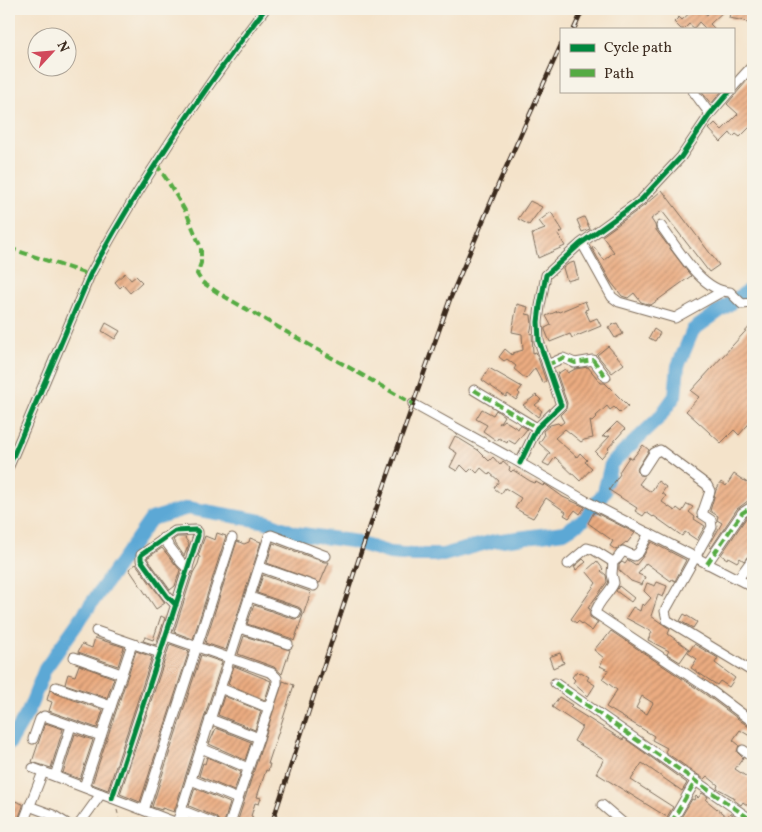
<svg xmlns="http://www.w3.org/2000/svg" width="762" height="832" viewBox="0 0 762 832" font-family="Vollkorn,serif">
<defs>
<pattern id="building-hatch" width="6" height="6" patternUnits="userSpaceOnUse" patternTransform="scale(1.25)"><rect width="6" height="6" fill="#ebac81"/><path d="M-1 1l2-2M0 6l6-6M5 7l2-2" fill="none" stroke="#c08c69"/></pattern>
</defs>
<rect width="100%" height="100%" fill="#f7f3e8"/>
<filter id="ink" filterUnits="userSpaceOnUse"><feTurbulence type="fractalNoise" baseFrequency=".02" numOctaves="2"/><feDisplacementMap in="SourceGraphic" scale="10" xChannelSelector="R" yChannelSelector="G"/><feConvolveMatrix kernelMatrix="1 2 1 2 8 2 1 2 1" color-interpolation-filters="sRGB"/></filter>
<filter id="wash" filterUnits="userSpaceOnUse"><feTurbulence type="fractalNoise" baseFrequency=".0096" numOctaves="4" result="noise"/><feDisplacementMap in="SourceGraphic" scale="20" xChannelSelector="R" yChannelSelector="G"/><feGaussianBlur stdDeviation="1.12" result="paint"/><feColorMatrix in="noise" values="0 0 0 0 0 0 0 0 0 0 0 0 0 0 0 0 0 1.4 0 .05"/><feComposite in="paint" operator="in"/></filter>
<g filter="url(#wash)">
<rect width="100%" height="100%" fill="#f4e3ca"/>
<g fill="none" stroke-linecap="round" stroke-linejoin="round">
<polyline stroke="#5ca8d5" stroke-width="14" points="9,744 28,712 45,669 151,519 188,508 267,522 295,533 351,541 390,553 415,555 443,555 494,541 564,532 585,519 604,492 611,464 659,418 675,396 678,366 693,330 753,287"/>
</g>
<g id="blocks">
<g fill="url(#building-hatch)" fill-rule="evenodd">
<polygon points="694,9 700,9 707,15 713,9 726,9 710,24 715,29 706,29 699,22 694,28 689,24 684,29 681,29 674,22 679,17 682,20"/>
<polygon points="731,9 753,9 753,29 745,21 729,18"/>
<polygon points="753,74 753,124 740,137 736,134 733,137 730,133 721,142 709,129 715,123 722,130 738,114 727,104"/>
<polygon points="701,91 722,91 711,104"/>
<polygon points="662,190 719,265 709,272 662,211 651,219 655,225 656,230 691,276 651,305 641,302 634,293 628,298 622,296 611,282 592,248 594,247 604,260 614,252 602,236 645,205"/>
<polygon points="530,201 542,207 529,225 518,219"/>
<polygon points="551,212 563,231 558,234 565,246 538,258 532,234 545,229 539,221"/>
<polygon points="584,217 590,229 582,232 577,220"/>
<polygon points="574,262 578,278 567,281 563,268 568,264"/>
<polygon points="125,273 131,280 136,276 142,282 130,293 123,285 120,288 115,282"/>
<polygon points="585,301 588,309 585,310 590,321 597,318 601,326 572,338 570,334 550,342 545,330 545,328 551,325 546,316 558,311 559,312"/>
<polygon points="517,304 528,307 526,314 531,315 532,325 530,334 532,333 533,353 536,352 546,381 543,383 535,368 526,379 514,369 516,366 507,359 504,361 499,357 505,349 512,355 513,353 523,350 522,334 512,332"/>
<polygon points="106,323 120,331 115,339 102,331"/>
<polygon points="617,323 623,334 615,338 608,327"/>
<polygon points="753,323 753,419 739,435 734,430 721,443 686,411 699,397 691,391"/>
<polygon points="654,329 660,333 655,341 649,338"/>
<polygon points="608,346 624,364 612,373 597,355"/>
<polygon points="588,367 601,383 605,383 628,406 620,413 614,407 610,410 607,406 596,416 597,417 592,422 590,421 593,438 584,440 581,442 565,429 555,438 577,457 580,453 587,460 585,462 592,468 580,481 555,457 549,466 543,463 550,453 539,443 544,436 543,431 550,425 558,423 560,425 564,422 560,415 566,409 567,403 557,374 565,369 568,373 575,369"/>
<polygon points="489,368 522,387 518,392 520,394 516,400 508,394 506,397 482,380"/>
<polygon points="536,395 541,400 535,405 542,411 538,417 523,405"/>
<polygon points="482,409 493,415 496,410 504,416 499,424 504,420 518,429 520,425 527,429 515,444 508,440 507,443 499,438 497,441 483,431 487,425 476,419"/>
<polygon points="617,422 625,429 608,448 609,449 601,458 595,452 610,436 602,437"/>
<polygon points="455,436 478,450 489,461 493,457 500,465 503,461 510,467 509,470 511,472 513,470 530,481 535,483 536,482 543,486 545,484 563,497 585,507 580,514 575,510 569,518 564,515 566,512 546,498 533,518 523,513 515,508 521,498 505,488 501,494 494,488 499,481 490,473 489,475 481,468 477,473 472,468 468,472 461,465 457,471 450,467 457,453 449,448"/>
<polygon points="643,445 649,450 637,469 639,475 645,476 639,484 651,492 658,481 666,487 662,493 666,496 662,502 675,511 677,508 682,512 687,504 693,507 689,512 695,517 694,519 705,526 697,540 685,532 682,536 654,516 653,517 646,512 643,516 635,511 637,508 609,490 620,474 619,472 629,457 632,459"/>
<polygon points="734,474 749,484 753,478 753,497 737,509 711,548 709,546 722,523 717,520 718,516 710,511 716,490 721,482 726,486"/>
<polygon points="594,512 635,533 627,543 626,542 616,550 610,546 613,541 588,523"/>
<polygon points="753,513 753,555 748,556 744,561 740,558 737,562 728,557 727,559 721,555 746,518"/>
<polygon points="217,533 226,536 193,639 174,632 193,573 198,564 200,557 198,556 205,536 215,540"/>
<polygon points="177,537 186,537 185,538 189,544 184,556 173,540"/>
<polygon points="250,538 261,542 226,650 205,643 237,541 244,544 249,542"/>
<polygon points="651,542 686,560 675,581 672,579 671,581 646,563 638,574 645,577 642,585 631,581 619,570 619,565 622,562 625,564 628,560 636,565 644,555"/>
<polygon points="273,543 324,562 329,562 320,583 267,563"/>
<polygon points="162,548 180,570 175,586 170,590 147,558"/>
<polygon points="583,559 586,562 576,570 574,567"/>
<polygon points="597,561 603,569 601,571 606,575 607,582 588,608 590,609 590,617 598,622 592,631 578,621 576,623 571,619 596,583 586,571"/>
<polygon points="136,564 165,603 156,609 129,569"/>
<polygon points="263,575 311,592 294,641 290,638 247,624 254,605 294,619 300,618 302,615 301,609 298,607 257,593"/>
<polygon points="657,582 667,586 663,597 658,595 651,616 670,629 668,634 689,649 680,662 667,654 669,651 648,640 652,632 626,618 633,607 640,611 642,604 644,606 651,598 644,591 647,583 655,586"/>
<polygon points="619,586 634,598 631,602 616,591"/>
<polygon points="684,614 697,622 693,628 680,621"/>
<polygon points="161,616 165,618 156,645 143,641 145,637 153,640"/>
<path d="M 611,631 L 705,694 L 749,727 L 753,728 L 753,738 L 740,730 L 733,740 L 739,745 L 737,752 L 743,758 L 735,769 L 753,781 L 749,788 L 753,791 L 753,814 L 751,812 L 753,810 L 743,802 L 741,805 L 734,800 L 735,798 L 717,788 L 718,785 L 707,776 L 704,779 L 665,752 L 667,748 L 652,740 L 654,736 L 606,707 L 617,690 L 602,679 L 608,670 L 600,666 L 604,658 L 594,650 L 603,639 L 604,640 ZM 642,696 L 653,703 L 647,714 L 636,708 Z"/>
<polygon points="244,636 290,650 282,674 274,667 238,654"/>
<polygon points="95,638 124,647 118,666 78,652 82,644 92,648"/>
<polygon points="170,644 189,651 140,802 120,794"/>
<polygon points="694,644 718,658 715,663 735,678 729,687 720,681 717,685 691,668 697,659 688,653"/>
<polygon points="136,651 152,657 108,790 92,784"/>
<polygon points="560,653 564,663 553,668 549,657"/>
<polygon points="201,655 222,662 174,812 162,808 162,810 152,807"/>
<polygon points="79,665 114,678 107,698 65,684 68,674 75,676"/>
<polygon points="234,666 271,681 265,700 228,684"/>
<polygon points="577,671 579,673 581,672 589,677 587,680 595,685 588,696 573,683 575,680 572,677"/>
<polygon points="283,681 294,685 268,764 270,764 268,771 266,770 257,797 261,798 259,804 255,803 251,816 253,817 251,823 237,823"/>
<polygon points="50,689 54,693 103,710 97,728 49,711 52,702 47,700"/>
<polygon points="224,696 261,711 255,730 218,715"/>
<polygon points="559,697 572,705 570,707 623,740 624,738 687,783 682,791 642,763 631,780 673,807 667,817 596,773 604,759 574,741 582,727 552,707"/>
<polygon points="753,699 753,714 747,709"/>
<polygon points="45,723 63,729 51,768 32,762"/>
<polygon points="216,728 251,742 245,760 209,744"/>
<polygon points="75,734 93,740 80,779 63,773"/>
<polygon points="207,757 241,772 234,791 199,776 203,763 205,764"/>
<polygon points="195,788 230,803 224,823 220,823 216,817 189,806"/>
<polygon points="702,793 708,797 706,800 727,817 730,813 745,823 683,823 679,821 692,799 694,800 696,796 698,798"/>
<polygon points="15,801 23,804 23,806 17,823 9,823 9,803 14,805"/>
</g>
</g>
</g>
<g filter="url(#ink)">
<use href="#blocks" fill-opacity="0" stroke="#7c6b5a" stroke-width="1"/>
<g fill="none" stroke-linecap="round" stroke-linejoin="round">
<g stroke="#7c6b5a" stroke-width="11">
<g id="minor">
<polyline points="733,87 753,65"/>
<polyline points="693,91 710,114"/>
<path d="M 661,226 C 677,247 701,291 730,292 L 742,304 L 753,303"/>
<polyline points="582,243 612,297 619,302 675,318 723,291"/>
<polyline points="547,365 563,358 575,363 593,360 606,377"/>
<polyline points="474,390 537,428"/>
<polyline points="413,404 520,463 586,501 753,587"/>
<polyline points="520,463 537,428 561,405 539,341 538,322 540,306 546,275 580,244 641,200 681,157 710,114 730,91"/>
<path d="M 9,466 L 90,275 C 140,182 201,93 265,9"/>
<polyline points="643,470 654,453 660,450 707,485 710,491 702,514 711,520 712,527 665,611 667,620 753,672"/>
<polyline points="163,538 181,562 188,569"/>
<path d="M 613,562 L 612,574 L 614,583 C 609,594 598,601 595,613 L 709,689 L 753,722"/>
<polyline points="568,564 587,548 594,550 613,562 617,559 623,551 634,556 639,552 649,533"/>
<polyline points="707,564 742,513 753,506"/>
<polyline points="260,567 314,586"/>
<polyline points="738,579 751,561"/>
<polyline points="250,597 296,613"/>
<polyline points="240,628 288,644"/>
<polyline points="96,631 160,653"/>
<polyline points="166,636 272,673 277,678 277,683 230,823"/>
<polyline points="74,657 121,674"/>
<polyline points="555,683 753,821"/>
<polyline points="56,687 111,706"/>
<polyline points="220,688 269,708"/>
<polyline points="210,719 259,738"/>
<polyline points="33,739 40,719 44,716 101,736"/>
<polyline points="201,748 248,768"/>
<polyline points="743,750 753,757"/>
<polyline points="33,768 177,823"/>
<polyline points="55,776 71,726"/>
<polyline points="191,780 238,799"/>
<polyline points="84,787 132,644"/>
<path d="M 112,798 C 141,711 170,624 198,536 L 198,532 L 196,530 L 175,531 L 141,555 L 141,560 L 167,596 L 176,605"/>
<polyline points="602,805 623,823"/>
<polyline points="29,806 53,815 66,823"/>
<polyline points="144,810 232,538"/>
<polyline points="181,810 214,823"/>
<polyline points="179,817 189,823"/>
<polyline points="23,823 43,772"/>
<polyline points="80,823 101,794"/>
<polyline points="177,823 269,536 271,535 326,556"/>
<polyline points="671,823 696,780"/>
</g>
</g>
<polyline stroke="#7c6b5a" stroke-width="1" stroke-dasharray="4 4" stroke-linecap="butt" points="117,810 119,818"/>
<use href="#minor" stroke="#fff" stroke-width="9"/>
<g stroke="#3b2a1e" stroke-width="4.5">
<g id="rail">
<polyline points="574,29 583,9"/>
<polyline points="272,823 361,552 450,299 499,183 561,45"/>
</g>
</g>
<use href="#rail" stroke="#f7f3e8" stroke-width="2.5" stroke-dasharray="8" stroke-linecap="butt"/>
<g stroke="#55ab43" stroke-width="4" stroke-dasharray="8 4" stroke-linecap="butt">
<polyline points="156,164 167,180 187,214 201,248 201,263 197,274 202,282 220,294 413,404"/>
<polyline points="9,248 90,275 92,271"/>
<polyline points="547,365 563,358 575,363 593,360 606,377"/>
<polyline points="474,390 537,428"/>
<polyline points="707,564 742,513 753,506"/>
<polyline points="555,683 753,821"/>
<polyline points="671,823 696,780"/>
</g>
<g stroke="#f7f3e8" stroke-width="8">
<g id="cycleway">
<polyline points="520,463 537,428 561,405 539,341 538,322 540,306 546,275 580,244 641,200 681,157 710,114 730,91"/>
<path d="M 9,466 L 90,275 C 140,182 201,93 265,9"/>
<path d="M 112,798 C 141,711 170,624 198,536 L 198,532 L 196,530 L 175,531 L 141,555 L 141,560 L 167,596 L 176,605"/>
</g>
</g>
<use href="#cycleway" stroke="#00873e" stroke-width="5"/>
</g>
</g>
<rect width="762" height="832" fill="none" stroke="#f7f3e8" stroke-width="30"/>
<rect x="560" y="28" width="175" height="65" fill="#f7f3e8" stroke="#aca397"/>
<rect x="570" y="44" width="25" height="8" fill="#00873e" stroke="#aca397"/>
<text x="604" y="52" font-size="15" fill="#3b2a1e">Cycle path</text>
<rect x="570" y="69" width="25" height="8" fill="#55ab43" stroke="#aca397"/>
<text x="604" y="78" font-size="15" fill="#3b2a1e">Path</text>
<g transform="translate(52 52) rotate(64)"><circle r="24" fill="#f7f3e8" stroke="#aca397"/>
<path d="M0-4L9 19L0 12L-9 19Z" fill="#d1495b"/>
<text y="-8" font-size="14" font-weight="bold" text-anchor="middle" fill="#3b2a1e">N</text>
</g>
</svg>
